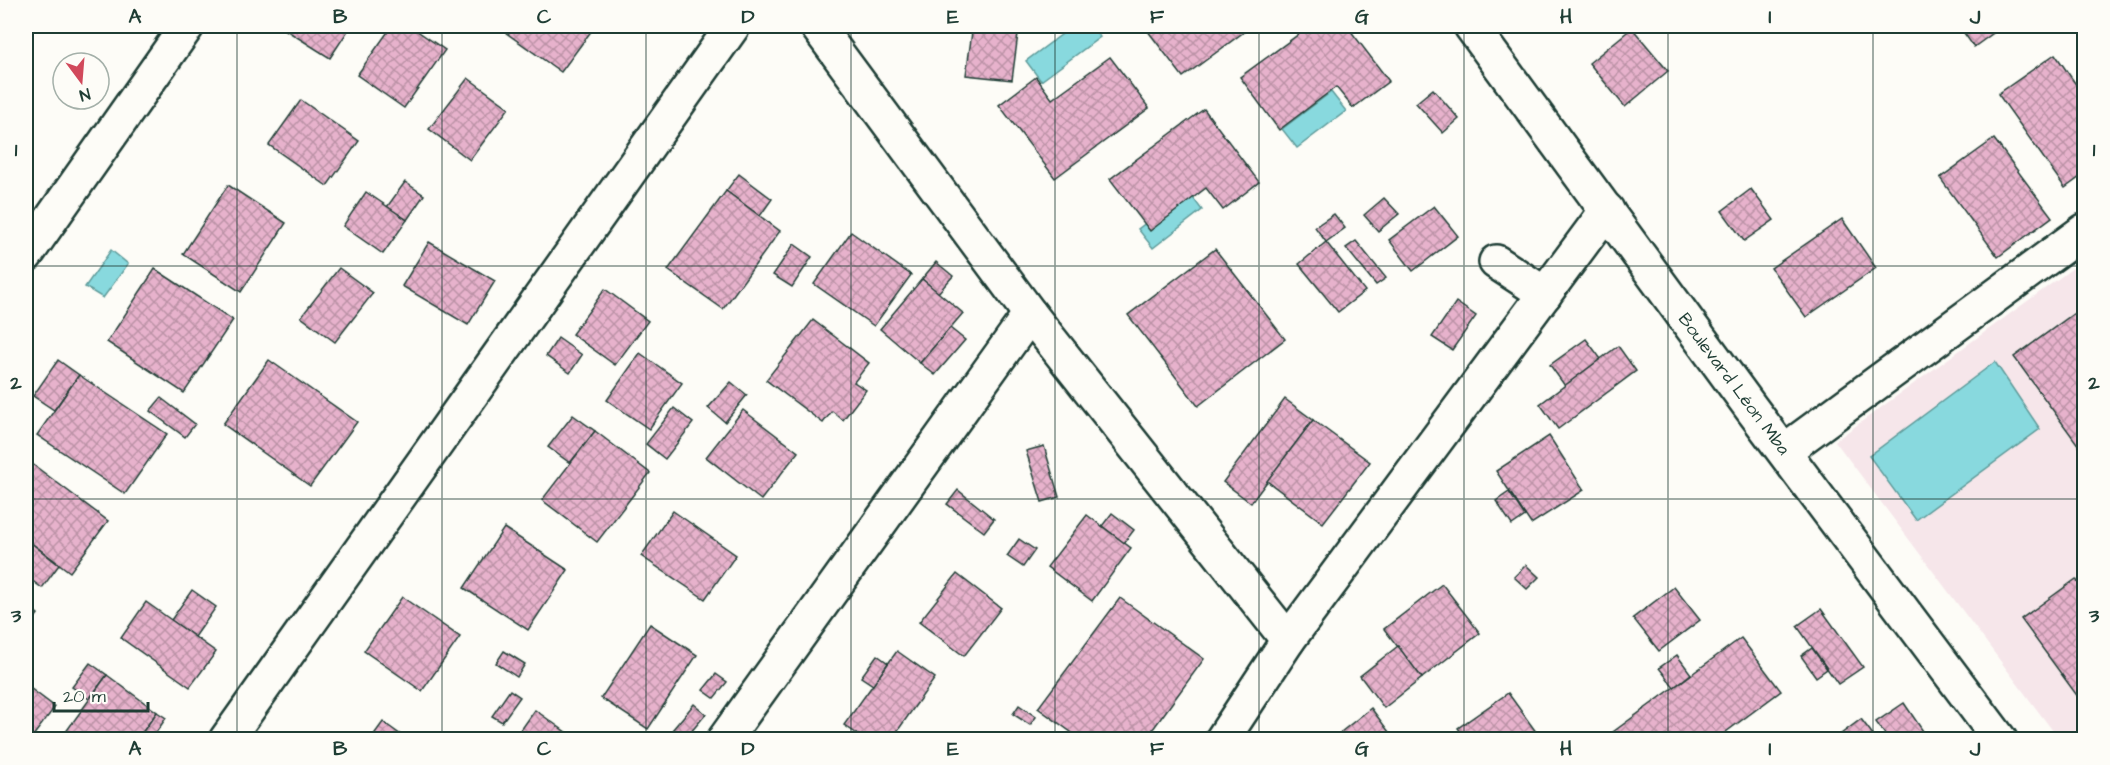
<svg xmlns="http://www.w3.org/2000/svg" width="2110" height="765" viewBox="0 0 2110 765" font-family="'Architects Daughter',sans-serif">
<defs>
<pattern id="building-cross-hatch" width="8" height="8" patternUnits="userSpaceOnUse" patternTransform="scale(1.5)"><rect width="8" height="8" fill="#e7b2cc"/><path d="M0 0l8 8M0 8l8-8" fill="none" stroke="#bb92a6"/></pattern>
</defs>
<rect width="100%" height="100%" fill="#fdfcf7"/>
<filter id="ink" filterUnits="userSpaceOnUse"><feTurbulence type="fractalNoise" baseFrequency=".0167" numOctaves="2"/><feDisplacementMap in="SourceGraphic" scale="12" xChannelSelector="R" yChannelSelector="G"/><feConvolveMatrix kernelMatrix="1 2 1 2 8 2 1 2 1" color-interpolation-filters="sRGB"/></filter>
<g filter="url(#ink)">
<polygon fill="#f6e6ea" points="2084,260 2084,739 2059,739 1835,441"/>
<g fill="#88d9de" stroke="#5e9b9a" stroke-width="1.5">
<polygon points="1073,26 1091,26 1100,37 1041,81 1026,61"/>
<polygon points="1331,92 1346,111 1297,148 1282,129"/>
<polygon points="1188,191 1202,210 1153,248 1138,229"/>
<polygon points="111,250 128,264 103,298 85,287"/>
<polygon points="1995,362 2040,429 1916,520 1869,456"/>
</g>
<g fill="url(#building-cross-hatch)" stroke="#1f3d34" stroke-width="1.5">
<polygon points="282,26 351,26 330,58 281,27"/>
<polygon points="392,26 410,26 445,50 404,108 357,75"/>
<polygon points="510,26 595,26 561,72 505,32"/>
<polygon points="967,26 1019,26 1012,80 966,75 972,32"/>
<polygon points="1144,26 1252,26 1183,77"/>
<polygon points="1310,26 1347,26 1389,81 1353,108 1336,87 1279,130 1240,77"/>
<polygon points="1959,26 2003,26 1974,47"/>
<polygon points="1632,28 1668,71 1625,107 1589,63"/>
<polygon points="2055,54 2084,96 2084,174 2065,188 1998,94"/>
<polygon points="1110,57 1149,108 1055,178 999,105 1036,77 1052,99"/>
<polygon points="468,78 509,108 470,160 429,129"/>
<polygon points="1433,89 1459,119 1443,133 1416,103"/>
<polygon points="301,100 359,141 327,186 269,145"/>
<polygon points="1204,109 1259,182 1223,210 1206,188 1150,231 1110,179"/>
<polygon points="1994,139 2052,217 1998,257 1940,178"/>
<polygon points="739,174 772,199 760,216 726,191"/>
<polygon points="405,182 424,195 407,220 387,207"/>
<polygon points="228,185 286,223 241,292 183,254"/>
<polygon points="1751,189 1774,220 1744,241 1722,211"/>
<polygon points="726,191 780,231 723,309 668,270"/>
<polygon points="366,192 407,220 383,254 343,226"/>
<polygon points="1384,198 1399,214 1378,231 1364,215"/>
<polygon points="1434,206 1458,236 1413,271 1389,240"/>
<polygon points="1334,214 1345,228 1326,242 1315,227"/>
<polygon points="1842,219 1876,268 1806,317 1771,268"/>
<polygon points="851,232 911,275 874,326 814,284"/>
<polygon points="1356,241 1386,278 1376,285 1346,248"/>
<polygon points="429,242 495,281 468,325 402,286"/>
<polygon points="1326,242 1365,291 1338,312 1299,264"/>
<polygon points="794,244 812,257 792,287 773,275"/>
<polygon points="1215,249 1285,339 1198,406 1128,315"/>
<polygon points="936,262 953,276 938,293 922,279"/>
<polygon points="339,268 373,293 335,342 301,317"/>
<polygon points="155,269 233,320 184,393 107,342"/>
<polygon points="922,279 963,313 920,363 880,329"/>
<polygon points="605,289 648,321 615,365 572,334"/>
<polygon points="1456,302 1476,316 1452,350 1432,337"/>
<polygon points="2084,306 2084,453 2014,357"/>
<polygon points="813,320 869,363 854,382 866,390 843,420 832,411 823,423 766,380"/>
<polygon points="950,328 965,340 935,375 920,363"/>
<polygon points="558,338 582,355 570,373 546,356"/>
<polygon points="1586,339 1601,359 1565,386 1550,365"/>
<polygon points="1618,346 1636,371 1558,429 1540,404"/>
<polygon points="640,353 682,383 649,429 607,400"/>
<polygon points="58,360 79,375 54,410 33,396"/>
<polygon points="269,360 357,422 310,486 223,424"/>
<polygon points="79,375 167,434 125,494 37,435"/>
<polygon points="731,382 747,395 725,422 708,408"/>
<polygon points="161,398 195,424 185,437 150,411"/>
<polygon points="1285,399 1313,420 1251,503 1223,482"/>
<polygon points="674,408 693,423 665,459 646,444"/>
<polygon points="743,410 798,452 761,500 706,457"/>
<polygon points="573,415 595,431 570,463 548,447"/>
<polygon points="1313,420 1370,462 1323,523 1267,481"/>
<polygon points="595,431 650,473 597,542 542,500"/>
<polygon points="1549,436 1584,490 1531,524 1496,471"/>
<polygon points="1044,446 1059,497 1042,502 1026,451"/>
<polygon points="27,460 108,521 70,572 26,539"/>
<polygon points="958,490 994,519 984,532 947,504"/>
<polygon points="1509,492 1525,516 1512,525 1496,501"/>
<polygon points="673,511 736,555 705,599 641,556"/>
<polygon points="1112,513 1134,530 1124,543 1102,526"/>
<polygon points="1087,515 1131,548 1092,601 1047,567"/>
<polygon points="504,528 568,570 528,630 464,588"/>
<polygon points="26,539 59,565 42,588 26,576"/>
<polygon points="1019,539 1035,550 1023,567 1007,556"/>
<polygon points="1526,565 1539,577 1527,589 1514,577"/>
<polygon points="957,574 1001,608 964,656 919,622"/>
<polygon points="2076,579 2084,591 2084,705 2021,619"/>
<polygon points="1442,584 1480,633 1422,678 1384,629"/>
<polygon points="1674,587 1700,620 1659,651 1633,618"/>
<polygon points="192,590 216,607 195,637 171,620"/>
<polygon points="402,597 460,637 422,691 364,651"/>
<polygon points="1120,598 1204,659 1145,740 1082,740 1038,708"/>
<polygon points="146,602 216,652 190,687 121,638"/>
<polygon points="26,604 38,614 26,630"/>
<polygon points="1821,609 1863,667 1838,684 1797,626"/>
<polygon points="650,624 697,655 648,729 601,698"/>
<polygon points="1741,638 1781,691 1715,740 1602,740"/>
<polygon points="1398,646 1422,678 1384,708 1360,676"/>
<polygon points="1812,648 1827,669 1816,677 1801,656"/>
<polygon points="504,651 525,664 517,677 496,663"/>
<polygon points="897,651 935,678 891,740 866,740 844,725"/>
<polygon points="877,655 888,663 873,685 861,677"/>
<polygon points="1677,655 1691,674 1674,687 1659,668"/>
<polygon points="90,663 107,675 89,699 72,687"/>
<polygon points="716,674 727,682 714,698 703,690"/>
<polygon points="107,675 157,712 137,740 60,740"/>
<polygon points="26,685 55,707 30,740 26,740"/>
<polygon points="510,690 520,697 502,722 492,716"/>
<polygon points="1508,693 1542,740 1467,740 1458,728"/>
<polygon points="1904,703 1929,740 1889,740 1876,722"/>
<polygon points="694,704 706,714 685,739 673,729"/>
<polygon points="1019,705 1036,717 1030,725 1013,714"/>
<polygon points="1371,708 1395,740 1331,740"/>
<polygon points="535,710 577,740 514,740"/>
<polygon points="157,712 166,718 151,740 137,740"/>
<polygon points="1861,719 1877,740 1833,740"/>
<polygon points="383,722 408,740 370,740"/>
</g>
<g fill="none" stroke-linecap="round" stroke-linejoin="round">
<g stroke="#1f3d34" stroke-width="38">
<g id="minor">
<polyline points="817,26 1030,314 1288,640"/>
<polyline points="1471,26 1751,408 2000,740"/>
<polyline points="26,255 187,26"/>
<polyline points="1496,262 1545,294"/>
<polyline points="1784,451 2084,231"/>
<polyline points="226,740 733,26"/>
<polyline points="724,740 1030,314"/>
<polyline points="1222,740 1288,640 1607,210"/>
</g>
</g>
<use href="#minor" stroke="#fdfcf7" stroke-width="33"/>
</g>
</g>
<path fill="none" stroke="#1f3d34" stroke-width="1.5" stroke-opacity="0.55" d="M 237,26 L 237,740M 442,26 L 442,740M 646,26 L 646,740M 851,26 L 851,740M 1055,26 L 1055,740M 1259,26 L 1259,740M 1464,26 L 1464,740M 1668,26 L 1668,740M 1873,26 L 1873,740M 26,266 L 2084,266M 26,499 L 2084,499"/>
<g text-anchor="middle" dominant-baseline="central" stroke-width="5" stroke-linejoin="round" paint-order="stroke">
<g font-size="18" fill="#1f3d34" stroke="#fdfcf7">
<text transform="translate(1734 384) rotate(53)">Boulevard Léon Mba</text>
</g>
</g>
<rect width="2110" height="765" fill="none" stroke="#fdfcf7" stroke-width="66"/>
<g transform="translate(81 81) rotate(164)"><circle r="28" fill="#fdfcf7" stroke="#a4b0a9" stroke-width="1.5"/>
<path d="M0-4.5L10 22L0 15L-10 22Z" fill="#d1495b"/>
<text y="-9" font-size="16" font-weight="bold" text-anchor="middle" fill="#1f3d34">N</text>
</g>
<path d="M54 702v9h94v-9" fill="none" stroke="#1f3d34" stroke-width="3"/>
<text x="63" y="702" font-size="18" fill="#1f3d34" stroke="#fdfcf7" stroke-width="4.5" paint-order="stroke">20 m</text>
<rect x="33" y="33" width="2044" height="699" fill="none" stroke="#1f3d34" stroke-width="2"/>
<g font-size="20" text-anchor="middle" font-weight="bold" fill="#1f3d34">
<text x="135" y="23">A</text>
<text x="340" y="23">B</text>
<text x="544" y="23">C</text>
<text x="748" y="23">D</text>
<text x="953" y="23">E</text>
<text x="1157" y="23">F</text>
<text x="1362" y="23">G</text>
<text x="1566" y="23">H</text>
<text x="1770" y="23">I</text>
<text x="1975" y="23">J</text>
<text x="16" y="156">1</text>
<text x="2094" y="156">1</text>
<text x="16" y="389">2</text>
<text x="2094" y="389">2</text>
<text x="16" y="622">3</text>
<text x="2094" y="622">3</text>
<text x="135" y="755">A</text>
<text x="340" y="755">B</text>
<text x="544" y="755">C</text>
<text x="748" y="755">D</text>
<text x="953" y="755">E</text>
<text x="1157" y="755">F</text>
<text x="1362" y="755">G</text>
<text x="1566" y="755">H</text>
<text x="1770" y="755">I</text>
<text x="1975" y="755">J</text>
</g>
</svg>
